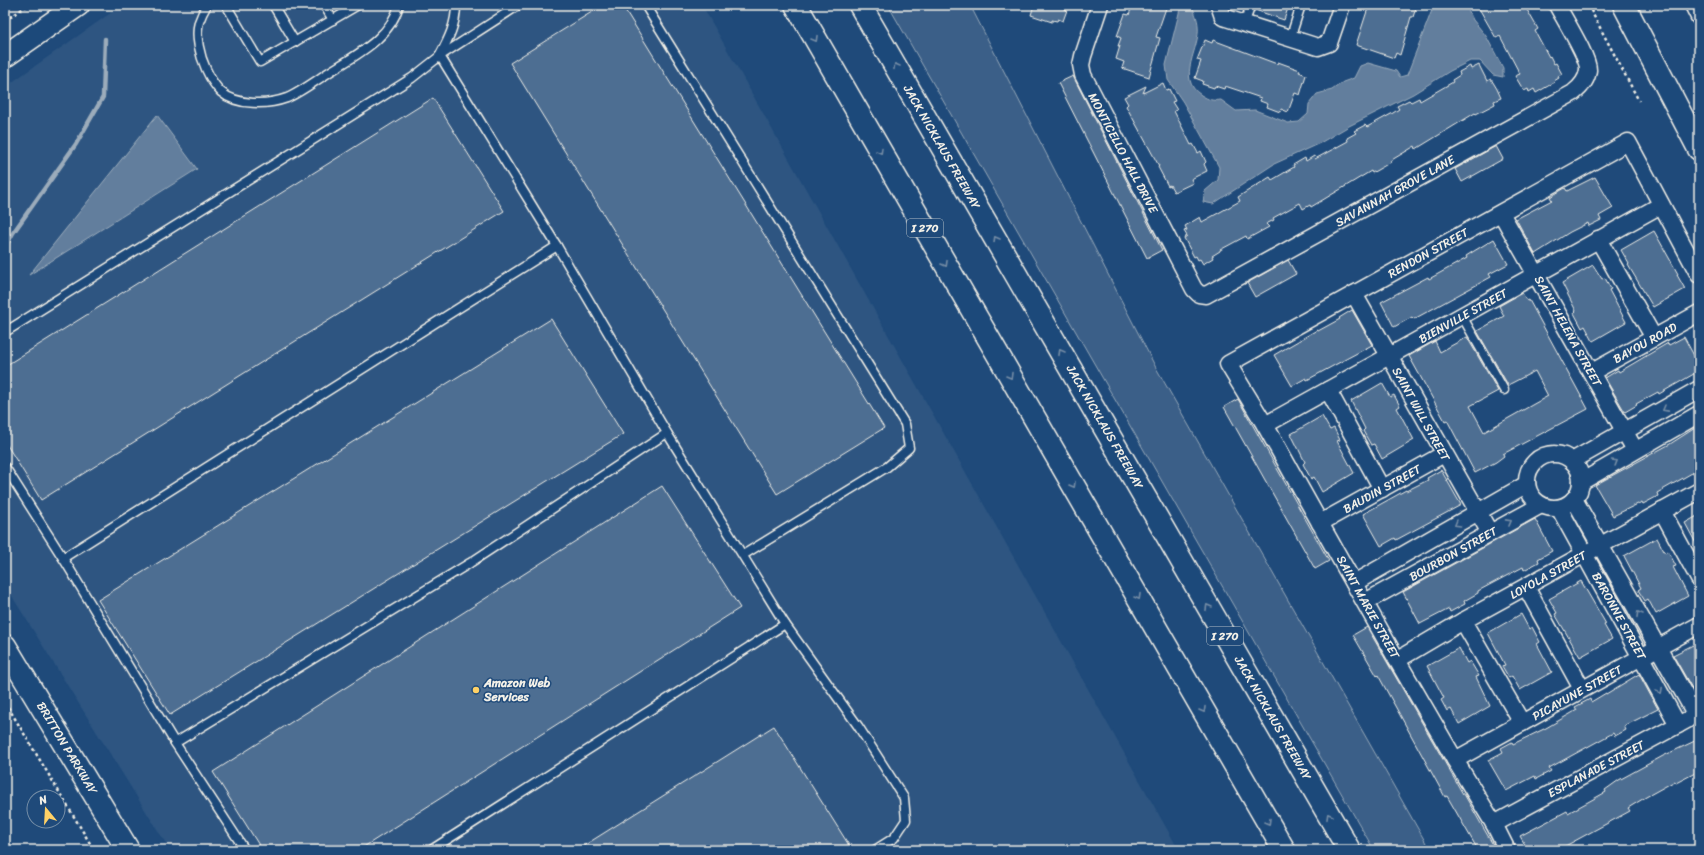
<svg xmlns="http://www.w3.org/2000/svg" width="1704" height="855" viewBox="0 0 1704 855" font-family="Sriracha,sans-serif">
<rect width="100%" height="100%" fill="#1f4a7a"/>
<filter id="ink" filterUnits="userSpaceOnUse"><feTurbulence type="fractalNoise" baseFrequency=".025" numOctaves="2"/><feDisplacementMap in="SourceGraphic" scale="8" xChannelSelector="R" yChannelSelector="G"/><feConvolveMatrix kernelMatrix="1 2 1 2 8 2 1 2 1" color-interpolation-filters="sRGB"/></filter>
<g filter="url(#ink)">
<polygon fill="#2d5581" points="122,5 702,5 1176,845 1169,850 170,850 5,585 5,87"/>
<polygon fill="#3a5f88" stroke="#97a8b8" points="888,5 970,5 1155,366 1430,850 1374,850"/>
<g fill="#627e9d" stroke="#9cacbb">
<path d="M 1181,5 L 1192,5 C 1194,12 1198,19 1198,26 C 1201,48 1175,78 1201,95 C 1209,100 1212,101 1221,100 L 1236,111 L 1255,110 L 1288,123 L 1299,122 L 1308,114 L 1309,104 L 1317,94 L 1332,90 L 1343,82 L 1354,78 L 1360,66 L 1368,63 L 1396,71 L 1400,77 L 1407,75 L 1434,5 L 1466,5 L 1473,20 L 1486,36 L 1503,68 L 1503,77 L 1493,75 L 1480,61 L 1470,61 L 1450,71 L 1413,94 L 1349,126 L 1320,143 L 1274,164 L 1213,204 L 1203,202 L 1205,191 L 1218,180 L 1219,167 L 1183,102 L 1168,80 L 1166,65 Z"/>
<polygon points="157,115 197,169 29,275"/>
</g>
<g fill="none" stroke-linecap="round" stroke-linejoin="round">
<polyline stroke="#9cacbb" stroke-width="4.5" points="5,248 13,233 76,144 103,97 105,39"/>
</g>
<g fill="#4d6e92" stroke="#f4f1e8">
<polygon points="603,5 622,5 884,428 777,494 510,63"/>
<polygon points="1034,5 1066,5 1064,9 1067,10 1063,21 1058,19 1057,21 1052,20 1052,22 1031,15"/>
<polygon points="1132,5 1167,5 1156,37 1160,38 1149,77 1122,68 1124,62 1116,59 1120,46 1118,46 1121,38 1117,36 1125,14 1129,15"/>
<polygon points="1256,5 1289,5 1284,20 1255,10"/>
<polygon points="1369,5 1417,5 1413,17 1411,17 1400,55 1396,53 1394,58 1356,45"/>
<polygon points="1477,5 1520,5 1523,10 1526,8 1538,29 1535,31 1549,57 1550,56 1554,64 1556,63 1562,74 1558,76 1559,78 1554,81 1555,82 1536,93 1534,89 1529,92 1528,89 1524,91 1515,76 1520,74 1500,36 1496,38"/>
<polygon points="1205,40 1212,43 1213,40 1277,64 1278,62 1300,70 1299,72 1306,75 1300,95 1295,93 1288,112 1281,109 1280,112 1267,107 1268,104 1260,101 1261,98 1225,86 1224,89 1215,86 1214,88 1202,84 1203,81 1195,78 1201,61 1197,60"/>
<polygon points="1479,65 1487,81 1491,79 1497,89 1501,98 1494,101 1495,104 1476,114 1475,113 1416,149 1415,146 1390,161 1391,162 1372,173 1371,171 1311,207 1310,205 1303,209 1300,203 1273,218 1274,220 1266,224 1269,227 1247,239 1246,236 1220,250 1220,251 1212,256 1213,258 1203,264 1200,259 1198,260 1196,256 1194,257 1184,238 1187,236 1184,231 1187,230 1185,226 1200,217 1202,222 1240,201 1238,197 1270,177 1272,180 1294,167 1293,165 1305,158 1306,161 1314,156 1315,159 1348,141 1347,138 1356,133 1354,131 1365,125 1367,127 1393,113 1399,109 1397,106 1409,100 1411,102 1419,98 1420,101 1453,82 1452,80 1460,75 1459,72 1470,66 1471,69"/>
<polygon points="1073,76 1162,250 1147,258 1058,83"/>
<polygon points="1163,83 1166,90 1169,89 1175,101 1172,102 1177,110 1174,111 1191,145 1193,144 1198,153 1201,151 1206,162 1204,164 1207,171 1191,179 1193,183 1174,192 1170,185 1168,186 1158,167 1159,166 1126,106 1128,104 1124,97 1146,86 1143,93"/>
<polygon points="433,98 504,211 41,500 5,442 5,366"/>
<polygon points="1496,146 1503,159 1462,182 1455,169"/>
<polygon points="1595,177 1613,208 1599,216 1601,220 1589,226 1588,223 1570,232 1535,254 1516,219 1552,200 1550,197 1565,188 1567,191"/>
<polygon points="1654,231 1678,274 1677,275 1685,289 1653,307 1628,265 1629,264 1621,250"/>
<polygon points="1494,239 1508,264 1489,274 1491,277 1414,319 1412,317 1394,327 1381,302 1428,277 1429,279 1467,258 1466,256 1474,251"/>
<polygon points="1288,260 1296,274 1255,297 1247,283"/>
<polygon points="1593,265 1602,279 1605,278 1611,289 1609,290 1626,322 1593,341 1585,326 1582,328 1574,313 1576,311 1562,283"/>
<polygon points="1522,293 1527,301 1529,300 1588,409 1503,454 1504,456 1496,462 1475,473 1447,420 1445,421 1409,356 1435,341 1440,352 1467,337 1498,391 1470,406 1484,432 1548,396 1535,371 1508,385 1477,331 1504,316 1499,306"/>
<polygon points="1352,310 1372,345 1307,380 1306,378 1292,386 1274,355 1317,330 1318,331 1340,319 1339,318"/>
<polygon points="551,319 623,434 170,715 98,600"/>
<polygon points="1684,337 1699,365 1699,371 1659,394 1658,392 1636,404 1637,405 1625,412 1605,378 1618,370 1619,372 1668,343 1669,345"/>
<polygon points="1382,383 1390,397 1394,395 1400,406 1397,408 1414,440 1382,459 1374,444 1371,445 1363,431 1365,429 1351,401"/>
<polygon points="1238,399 1329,561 1315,569 1224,407"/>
<polygon points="1322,416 1330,430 1334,428 1340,440 1337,441 1354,473 1322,492 1314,477 1311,479 1303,464 1305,462 1291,434"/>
<polygon points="1699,426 1699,469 1657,493 1658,496 1643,504 1642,502 1613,516 1595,485 1670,444 1695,428"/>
<polygon points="1441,470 1461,505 1396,540 1395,538 1381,546 1363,514 1406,490 1406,491 1428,480 1427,478"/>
<polygon points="662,486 740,608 359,850 262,850 213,772"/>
<polygon points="1699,515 1699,549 1685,523"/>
<polygon points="1535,519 1552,551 1538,559 1539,562 1524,570 1523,567 1478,591 1478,593 1464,601 1465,604 1450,612 1449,609 1420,624 1403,592"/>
<polygon points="1657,538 1665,553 1668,551 1676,566 1673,567 1688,596 1656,614 1648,599 1645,601 1638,590 1641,588 1624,556"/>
<polygon points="1581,581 1606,624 1604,625 1612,639 1580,657 1555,614 1557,613 1549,599"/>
<polygon points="1521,614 1529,629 1532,627 1540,642 1537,644 1552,672 1520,690 1512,676 1509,678 1502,666 1505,665 1488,633"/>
<polygon points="1367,627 1463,794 1464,794 1496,850 1478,850 1447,796 1445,797 1378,675 1377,676 1353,635"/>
<polygon points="1699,642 1699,686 1693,690 1673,655"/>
<polygon points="1459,648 1467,663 1470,661 1479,676 1476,677 1490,706 1459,724 1451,709 1447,711 1441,700 1444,698 1427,666"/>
<polygon points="1639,674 1658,709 1624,726 1626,730 1615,736 1613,733 1549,768 1551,771 1536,779 1535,776 1506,791 1488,760 1503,752 1501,748 1512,742 1513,744 1546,728 1577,710 1575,707 1590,699 1591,702 1606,693 1606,694"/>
<polygon points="774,726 852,850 577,850"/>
<polygon points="1699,739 1699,771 1676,783 1675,781 1646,797 1628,808 1630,811 1558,850 1528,850 1520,836 1567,811 1568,813 1606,792 1605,790 1619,780 1663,756"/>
</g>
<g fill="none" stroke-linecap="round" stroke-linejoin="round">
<g stroke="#f4f1e8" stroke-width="11">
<g id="lane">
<path d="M 207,5 C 204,10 201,16 199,22 C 195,36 200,56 206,69 C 210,78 214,85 221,92 C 237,106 268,105 287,98 C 301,92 318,79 331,71 C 358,54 391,37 399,5"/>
<polyline points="226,5 260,62 358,5"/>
<polyline points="273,5 295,42"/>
<polyline points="324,5 333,20"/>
<polyline points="645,5 905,424 909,448 887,467 743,555"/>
<polyline points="1244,24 1251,5"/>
<polyline points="1290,39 1301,5"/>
<path d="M 440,55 C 449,38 456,24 456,5"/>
<polyline points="1462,316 1504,390"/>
<polyline points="5,332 412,78 440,56 519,5"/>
<polyline points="5,467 63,558 557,246 440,56"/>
<polyline points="63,558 175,743 245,850"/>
<polyline points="785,624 858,726 904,798 906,820 894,838 875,850"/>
<polyline points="175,743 470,563 667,433 557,246"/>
<polyline points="431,850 785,624 667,433"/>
</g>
</g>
<g stroke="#f4f1e8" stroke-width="19">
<g id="street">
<path d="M 1100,5 L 1083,56 L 1081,65 L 1083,75 L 1194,289 L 1199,294 L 1206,295 L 1573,93 C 1581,87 1587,80 1588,70 C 1589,58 1563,17 1557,5"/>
<polyline points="1219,5 1223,17 1318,47 1329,43 1342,5"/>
<polyline points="1693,5 1699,17"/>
<polyline points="1501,213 1635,450"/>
<polyline points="1598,239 1654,338"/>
<polyline points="1354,294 1490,533"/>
<polyline points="1592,372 1699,313"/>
<polyline points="1328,390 1382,489"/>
<polyline points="1265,425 1661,205"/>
<circle cx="1554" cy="481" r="27"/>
<polyline points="1572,461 1699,389"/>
<polyline points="1581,482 1699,414"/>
<polyline points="1574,499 1696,715"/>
<polyline points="1559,508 1678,725"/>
<polyline points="1662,511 1699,579"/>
<polyline points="1320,523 1444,454"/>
<polyline points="1354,583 1527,484"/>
<polyline points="1526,587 1582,689"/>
<polyline points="1365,602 1541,505"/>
<polyline points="1463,621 1522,723"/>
<polyline points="1397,660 1463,621 1699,491"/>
<polyline points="1455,760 1699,625"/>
<polyline points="1494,824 1687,720"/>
<polyline points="1507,850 1494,824 1455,760 1397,660 1265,425 1228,364 1628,142 1699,275"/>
</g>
</g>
<g stroke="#f4f1e8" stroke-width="25">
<g id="secondary">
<polyline points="1624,5 1699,149"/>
<polyline points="5,56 78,5"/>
<polyline points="5,646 128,850"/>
</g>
</g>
<g stroke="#f4f1e8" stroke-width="25">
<g id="highway">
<polyline points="796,5 1284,850"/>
<polyline points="860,5 1349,850"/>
</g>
</g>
<g stroke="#f4f1e8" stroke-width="2.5" stroke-dasharray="3 3" stroke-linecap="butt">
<polyline points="1588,5 1639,101"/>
<polyline points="5,21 28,5"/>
<polyline points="5,702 94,850"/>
</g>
<use href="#lane" stroke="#1f4a7a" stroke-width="8"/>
<use href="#street" stroke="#1f4a7a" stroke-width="16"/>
<use href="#secondary" stroke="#1f4a7a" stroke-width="22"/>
<use href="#highway" stroke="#1f4a7a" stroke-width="22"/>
</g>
<defs><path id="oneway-chevron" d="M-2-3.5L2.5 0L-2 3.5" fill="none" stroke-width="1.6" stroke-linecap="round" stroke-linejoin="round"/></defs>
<g stroke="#748da6">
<use href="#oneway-chevron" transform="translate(815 39) rotate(60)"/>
<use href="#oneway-chevron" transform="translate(896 66) rotate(-120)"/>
<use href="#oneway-chevron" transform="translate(880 151) rotate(60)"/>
<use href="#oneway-chevron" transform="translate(996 239) rotate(-120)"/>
<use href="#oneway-chevron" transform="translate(945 264) rotate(60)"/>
<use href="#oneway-chevron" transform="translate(1061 352) rotate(-120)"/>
<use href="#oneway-chevron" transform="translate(1010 376) rotate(60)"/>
<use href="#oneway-chevron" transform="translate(1665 409) rotate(151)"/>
<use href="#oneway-chevron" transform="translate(1615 462) rotate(-31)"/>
<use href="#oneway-chevron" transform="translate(1073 485) rotate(60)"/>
<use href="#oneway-chevron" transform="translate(1509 522) rotate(-29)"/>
<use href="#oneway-chevron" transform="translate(1457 524) rotate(150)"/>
<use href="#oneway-chevron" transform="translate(1138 597) rotate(60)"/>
<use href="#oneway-chevron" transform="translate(1208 607) rotate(-120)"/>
<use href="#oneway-chevron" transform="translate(1639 614) rotate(-120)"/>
<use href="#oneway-chevron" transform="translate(1660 691) rotate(62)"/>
<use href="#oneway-chevron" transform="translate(1203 710) rotate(60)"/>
<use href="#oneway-chevron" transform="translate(1329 816) rotate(-120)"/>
<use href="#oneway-chevron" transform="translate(1268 822) rotate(60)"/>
</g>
</g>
<circle fill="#ffd166" stroke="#1f4a7a" stroke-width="1.5" cx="476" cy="690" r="4"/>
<g text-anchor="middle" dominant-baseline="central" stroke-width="3" stroke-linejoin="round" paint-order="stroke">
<g fill="#1f4a7a" stroke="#b4bfc7" stroke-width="1">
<rect x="907" y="219" width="36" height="18" rx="3"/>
<rect x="1207" y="627" width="36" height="18" rx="3"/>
</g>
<g font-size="11" font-weight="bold" fill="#f4f1e8">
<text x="925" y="228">I 270</text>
<text x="1225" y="636">I 270</text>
</g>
<g font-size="12" fill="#f4f1e8" stroke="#1f4a7a">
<text transform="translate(942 147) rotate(60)">JACK NICKLAUS FREEWAY</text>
<text transform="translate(1123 153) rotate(62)">MONTICELLO HALL DRIVE</text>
<text transform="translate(1395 191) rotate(-29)">SAVANNAH GROVE LANE</text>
<text transform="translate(1428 253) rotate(-29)">RENDON STREET</text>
<text transform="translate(1463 316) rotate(-29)">BIENVILLE STREET</text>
<text transform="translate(1568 331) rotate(61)">SAINT HELENA STREET</text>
<text transform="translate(1645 343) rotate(-29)">BAYOU ROAD</text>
<text transform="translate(1421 414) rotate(61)">SAINT WILL STREET</text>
<text transform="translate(1105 427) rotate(60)">JACK NICKLAUS FREEWAY</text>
<text transform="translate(1382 489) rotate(-29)">BAUDIN STREET</text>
<text transform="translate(1453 554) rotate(-29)">BOURBON STREET</text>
<text transform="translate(1548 575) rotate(-29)">LOYOLA STREET</text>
<text transform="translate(1368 607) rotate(61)">SAINT MARIE STREET</text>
<text transform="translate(1619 616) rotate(61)">BARONNE STREET</text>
<text transform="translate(1577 693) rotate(-29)">PICAYUNE STREET</text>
<text transform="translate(1273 718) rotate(60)">JACK NICKLAUS FREEWAY</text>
<text transform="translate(67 748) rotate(59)">BRITTON PARKWAY</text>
<text transform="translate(1596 769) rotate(-28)">ESPLANADE STREET</text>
</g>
<g font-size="12" font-weight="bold" fill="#f4f1e8" stroke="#1f4a7a" text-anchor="start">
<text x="484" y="683">Amazon Web<tspan x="484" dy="14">Services</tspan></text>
</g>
</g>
<rect width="1704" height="855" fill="none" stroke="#1f4a7a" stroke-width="20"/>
<rect x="10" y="10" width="1684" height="835" fill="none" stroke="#f4f1e8" stroke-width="1.5" filter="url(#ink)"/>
<g transform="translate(46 809) rotate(342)"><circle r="19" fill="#1f4a7a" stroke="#748da6"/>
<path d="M0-3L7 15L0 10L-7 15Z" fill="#ffd166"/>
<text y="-6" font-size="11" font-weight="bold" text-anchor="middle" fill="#f4f1e8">N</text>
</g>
</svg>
